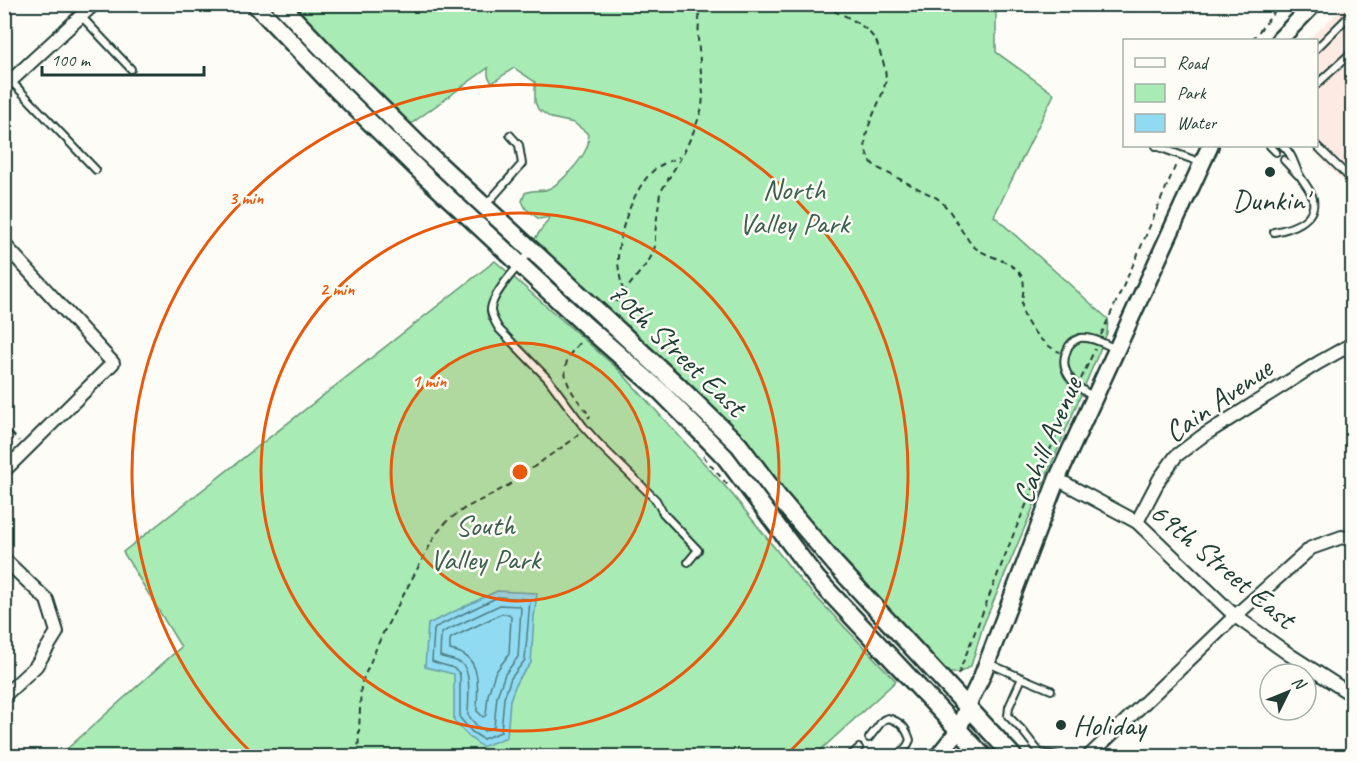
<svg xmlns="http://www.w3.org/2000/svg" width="1357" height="761" viewBox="0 0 1357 761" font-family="Caveat,sans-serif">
<rect width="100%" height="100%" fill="#fdfcf7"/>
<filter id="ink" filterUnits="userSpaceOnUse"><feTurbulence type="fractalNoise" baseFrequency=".0167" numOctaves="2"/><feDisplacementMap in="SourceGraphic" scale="12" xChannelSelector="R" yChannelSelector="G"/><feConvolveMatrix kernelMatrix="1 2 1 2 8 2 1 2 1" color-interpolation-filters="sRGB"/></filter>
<g filter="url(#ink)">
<polygon fill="#fdebe3" points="1346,5 1352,5 1352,190 1308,146 1316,146 1316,40 1307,40"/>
<g fill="#a9ebb4" stroke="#649474" stroke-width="1.5">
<path d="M 291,5 L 996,5 L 996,52 L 1054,94 L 994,216 L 1108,319 L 1107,333 L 983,626 L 971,666 L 959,673 L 946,673 L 823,540 L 736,434 L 697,390 L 534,240 L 550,217 L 539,219 L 526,209 L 522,201 L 525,193 C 534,189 541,192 548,189 C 561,184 586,156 588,143 C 589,140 588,136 587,133 L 574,123 L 551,118 L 538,109 L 535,102 L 535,82 L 514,68 L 492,83 L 488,76 L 488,68 L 408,126 Z"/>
<polygon points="495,261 619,370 732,494 801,581 896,681 814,756 59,756 181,647 123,552"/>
</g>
<polygon fill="#91dbf2" stroke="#639ca6" stroke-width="1.5" points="497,591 537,593 534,617 531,663 517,681 510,700 507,737 482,747 468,736 454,721 454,674 425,667 428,624"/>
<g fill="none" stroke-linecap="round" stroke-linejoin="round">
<g stroke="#4d7c80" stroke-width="1.5">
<path d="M 498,597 L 527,599 L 530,600 L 525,660 L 511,678 L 504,698 L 501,732 L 483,739 L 472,732 L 460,718 L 460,675 C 456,665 441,666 432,661 L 434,630 L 436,627 Z"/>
<path d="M 500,605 L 519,606 L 521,608 L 518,657 L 505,674 L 497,696 L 494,727 L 484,731 L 477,726 L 468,715 C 468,703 472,672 462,664 C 456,659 446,659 440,656 L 441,635 L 443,632 Z"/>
<path d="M 501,614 L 509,614 L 511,617 L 509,654 L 495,673 L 488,695 L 486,715 L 483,717 L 477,711 C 477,694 482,665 464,655 C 460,652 455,651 450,650 L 450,640 L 451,638 Z"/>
</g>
<g stroke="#1f3d34" stroke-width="10">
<g id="service">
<polyline points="81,16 131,69"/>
<polyline points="1316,49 1352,13"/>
<polyline points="11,81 96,170"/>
<polyline points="1316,85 1352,52"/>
<polyline points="1316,145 1352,180"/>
<polyline points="1156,146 1202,163"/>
<polyline points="1270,146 1276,152"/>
<polyline points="1284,160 1298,175"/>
<polyline points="485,206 522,164 519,145 510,135"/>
<path d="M 1274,232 C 1289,229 1317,221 1313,199 C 1311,190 1303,182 1299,174 C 1294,164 1292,153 1283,146"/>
<path d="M 531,251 C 521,263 490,295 491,311 C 492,317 496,324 499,329 L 548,379 L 583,426 L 600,445 L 656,500 L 663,513 L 698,550 L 688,562"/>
<path d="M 1094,397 C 1077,388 1057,372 1067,350 C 1069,344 1074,340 1080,338 C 1092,336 1106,345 1116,349"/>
<polyline points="988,663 1022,678 1009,707 1008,716 1022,730 1040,753 1036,756"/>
<polyline points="1022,678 1051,690"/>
<path d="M 869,738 L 883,720 L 888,718 C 901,722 906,727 910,740 L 907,746 L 898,756"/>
<polyline points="1040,753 1058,756"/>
<polyline points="850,756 859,748"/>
</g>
</g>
<g stroke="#1f3d34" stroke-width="16">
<g id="minor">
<polyline points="4,87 94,4"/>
<polyline points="4,244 113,363 4,471"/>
<polyline points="1057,479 1137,522 1235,616 1290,655 1352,695"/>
<polyline points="1137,522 1160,478 1176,456 1201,437 1318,363 1352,344"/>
<polyline points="4,559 47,600 57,632 36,666 4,696"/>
<polyline points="1089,756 1235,616 1311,548 1342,537 1352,540"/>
</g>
</g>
<g stroke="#1f3d34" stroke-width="20">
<g id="tertiary">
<polyline points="1279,40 1314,4"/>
<polyline points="938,756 958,731 967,707 982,676 1057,479 1210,146"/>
</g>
</g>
<g stroke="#1f3d34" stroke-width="21">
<g id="secondary">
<polyline points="255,4 338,91 425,176 585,325 659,390 725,457 817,579 983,756"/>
<polyline points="280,4 341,68 427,153 671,379 739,445 779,498 835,564 1013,756"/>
</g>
</g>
<g stroke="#1f3d34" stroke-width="2" stroke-dasharray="6 4.5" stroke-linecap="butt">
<path d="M 814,4 C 836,11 866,22 877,43 C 879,49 881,56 883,61 C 885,69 887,77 885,84 C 879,111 850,144 876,167 L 937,198 C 948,207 955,219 962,231 C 966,236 969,242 973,246 C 987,258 1010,259 1021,275 C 1027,284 1021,297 1022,307 C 1023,324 1045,347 1060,352"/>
<polyline points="1252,40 1281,4"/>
<path d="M 623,291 C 621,281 618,270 618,259 C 618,233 634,187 654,170 C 662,163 671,161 679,157"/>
<polyline points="616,302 648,262 653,253 655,246 655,234 660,193 682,156 693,133 698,120 702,108 703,94 698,39 700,4"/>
<polyline points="1101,335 1138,254 1177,162"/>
<path d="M 579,343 C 575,348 570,353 568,359 C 558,380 578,400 590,416 L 588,418"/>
<polyline points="1081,379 1095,349"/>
<polyline points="4,425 19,441"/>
<polyline points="703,456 730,488"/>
<polyline points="958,675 1014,533 1075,392"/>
<polyline points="358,756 361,684 382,635 436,534 447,521 465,508 489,496 509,485 549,456 574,439 579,433"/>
</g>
<use href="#service" stroke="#fdfcf7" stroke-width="6"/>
<use href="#minor" stroke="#fdfcf7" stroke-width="12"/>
<use href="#tertiary" stroke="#fdfcf7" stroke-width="15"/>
<use href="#secondary" stroke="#fdfcf7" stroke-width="16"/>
</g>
</g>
<circle cx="520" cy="472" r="129" fill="#e8590c" fill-opacity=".12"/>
<g fill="none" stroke="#e8590c" stroke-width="3">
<circle cx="520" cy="472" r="129"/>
<circle cx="520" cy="472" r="259"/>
<path d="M255 756A388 388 0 1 1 785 756"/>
</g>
<g fill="#1f3d34" stroke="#fdfcf7" stroke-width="2">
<circle cx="1270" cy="172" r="6"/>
<circle cx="1061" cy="725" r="6"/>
</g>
<g text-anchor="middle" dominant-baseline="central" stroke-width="5" stroke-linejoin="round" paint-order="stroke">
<g font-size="30" fill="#3b604e" stroke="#fdfcf7">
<text x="794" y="189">North<tspan x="794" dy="34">Valley Park</tspan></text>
<text x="485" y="525">South<tspan x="485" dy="34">Valley Park</tspan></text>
</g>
<g font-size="30" fill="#1f3d34" stroke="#fdfcf7">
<text x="1270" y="200">Dunkin'</text>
<text x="1073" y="725" text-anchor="start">Holiday</text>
</g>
<g font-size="30" fill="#1f3d34" stroke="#fdfcf7">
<text transform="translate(677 349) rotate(44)">70th Street East</text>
<text transform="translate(1218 400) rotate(-35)">Cain Avenue</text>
<text transform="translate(1047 440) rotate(-67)">Cahill Avenue</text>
<text transform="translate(1223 565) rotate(40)">69th Street East</text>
</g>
</g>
<circle cx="520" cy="472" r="9" fill="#e8590c" stroke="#fdfcf7" stroke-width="3"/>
<g font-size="18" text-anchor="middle" font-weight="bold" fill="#e8590c" stroke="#fdfcf7" stroke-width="5" stroke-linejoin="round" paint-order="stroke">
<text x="246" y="204">3 min</text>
<text x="337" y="295">2 min</text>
<text x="429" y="387">1 min</text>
</g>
<rect width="1357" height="761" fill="none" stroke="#fdfcf7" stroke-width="24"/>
<rect x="12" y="12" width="1333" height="737" fill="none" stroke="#1f3d34" stroke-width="2" filter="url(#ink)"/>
<rect x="1123" y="39" width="195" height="108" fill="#fdfcf7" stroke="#a4b0a9" stroke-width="1.5"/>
<rect x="1135" y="58" width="30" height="9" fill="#fdfcf7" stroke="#a4b0a9" stroke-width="1.5"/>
<text x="1177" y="69" font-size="18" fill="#1f3d34">Road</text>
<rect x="1135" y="84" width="30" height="18" fill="#a9ebb4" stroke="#a4b0a9" stroke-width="1.5"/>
<text x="1177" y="99" font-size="18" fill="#1f3d34">Park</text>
<rect x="1135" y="114" width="30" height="18" fill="#91dbf2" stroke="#a4b0a9" stroke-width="1.5"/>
<text x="1177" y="129" font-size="18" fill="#1f3d34">Water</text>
<g transform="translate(1288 692) rotate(47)"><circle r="28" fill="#fdfcf7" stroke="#a4b0a9" stroke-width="1.5"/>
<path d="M0-4.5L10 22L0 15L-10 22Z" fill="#1f3d34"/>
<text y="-9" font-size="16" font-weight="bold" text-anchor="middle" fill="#1f3d34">N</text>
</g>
<path d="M42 66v9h162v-9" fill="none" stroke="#1f3d34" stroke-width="3"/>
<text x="51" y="66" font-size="18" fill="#1f3d34" stroke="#fdfcf7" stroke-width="4.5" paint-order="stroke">100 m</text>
</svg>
